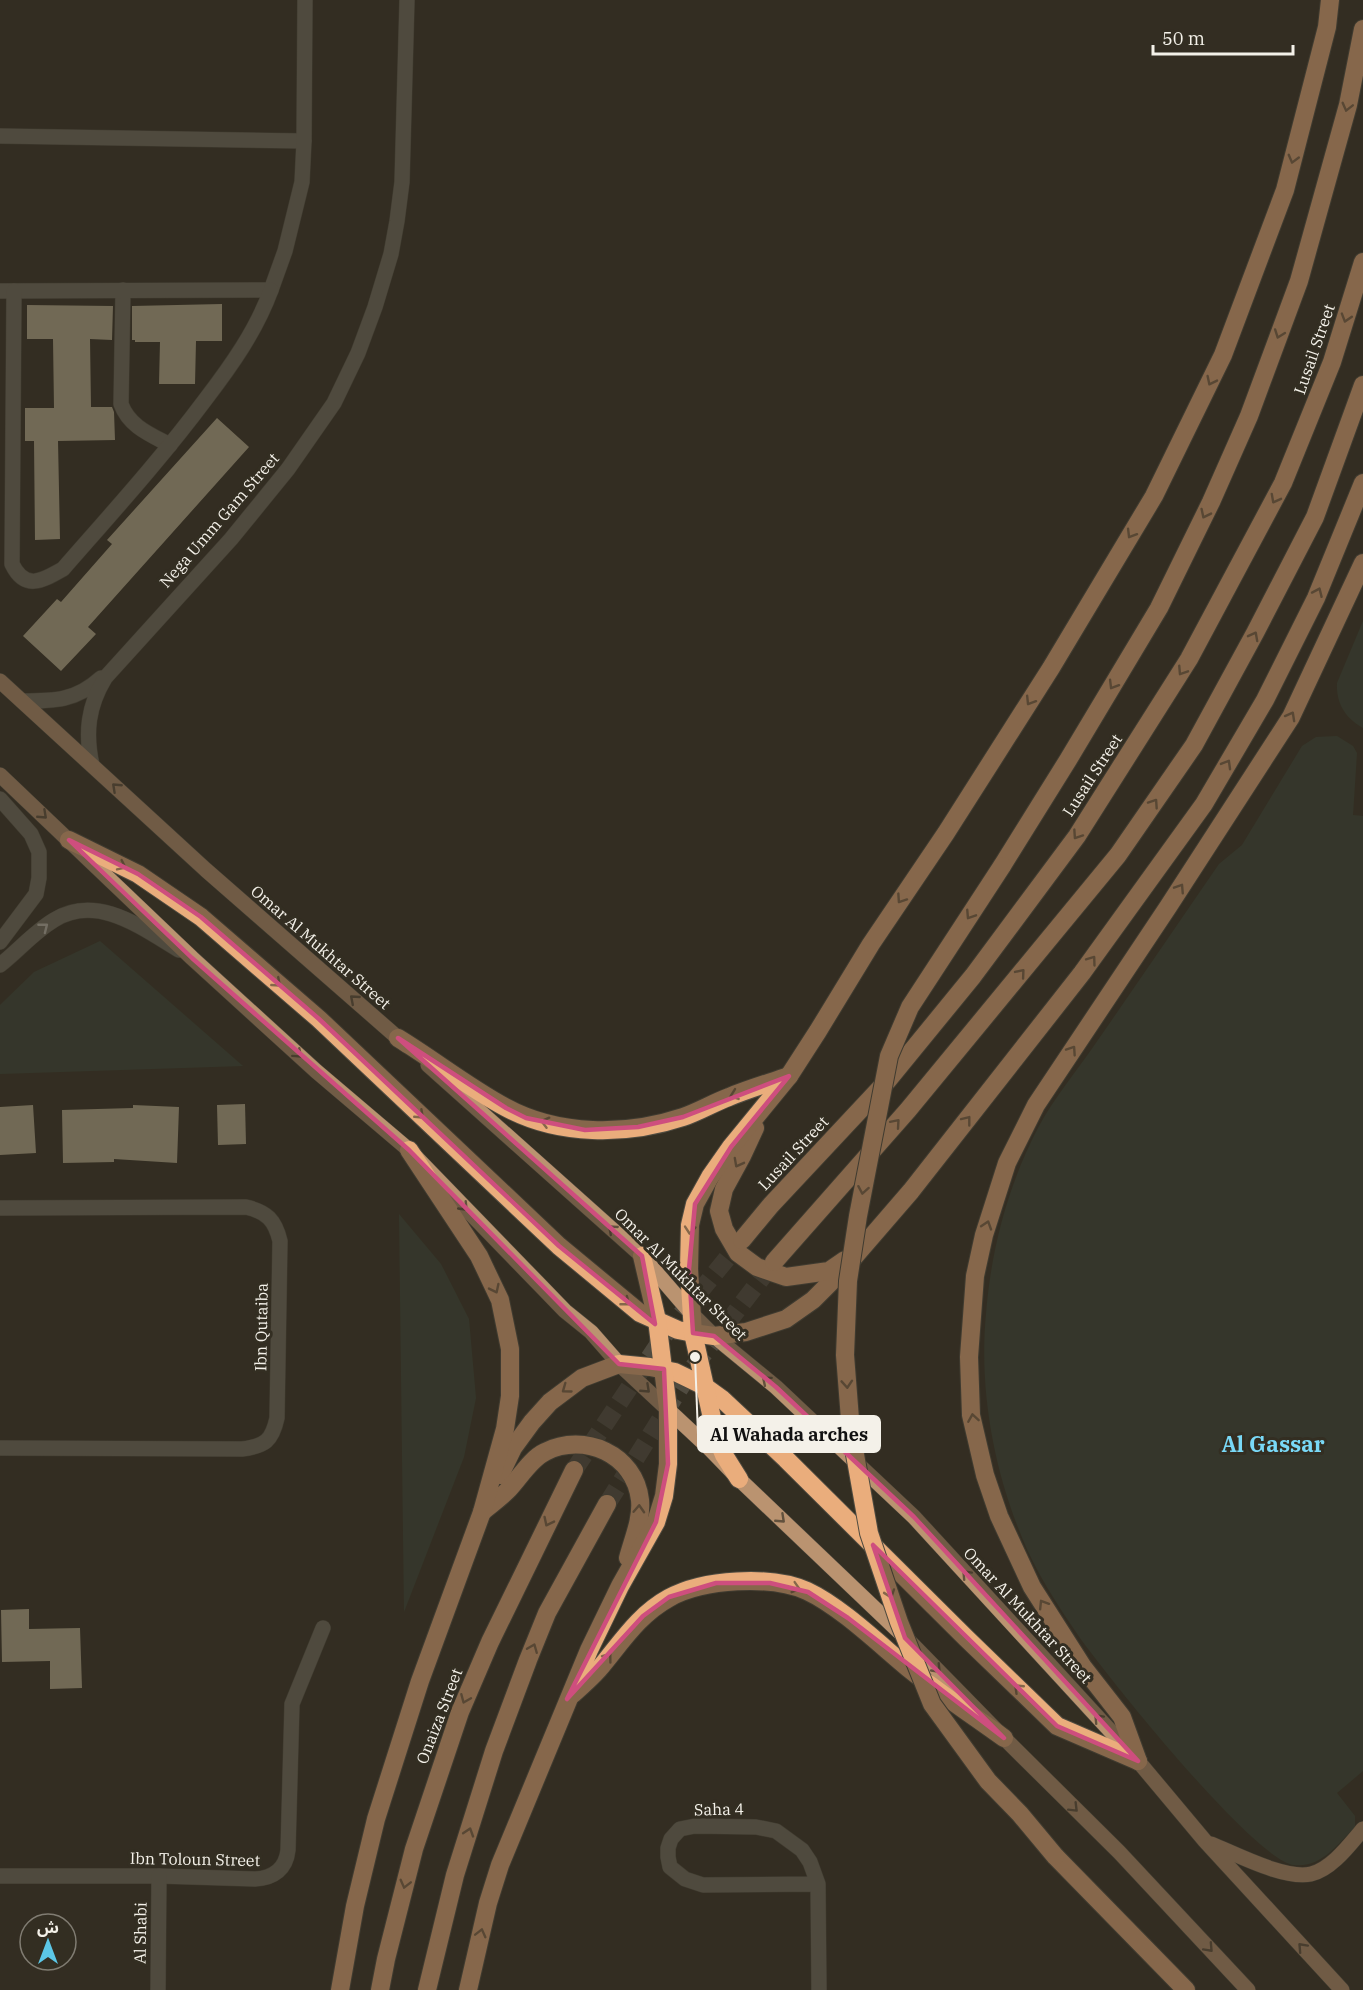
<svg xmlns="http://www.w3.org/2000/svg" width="1363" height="1990" viewBox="0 0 1363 1990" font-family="'IBM Plex Serif','Noto Sans Arabic',serif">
<rect width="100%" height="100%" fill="#332e22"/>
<g fill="#384235">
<path d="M 1363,621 L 1363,728 C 1345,718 1336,703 1337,683 Z"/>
<path d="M 1337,736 L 1353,746 L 1357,753 L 1353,815 L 1363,816 L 1363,1771 L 1337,1793 L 1355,1816 L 1355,1827 C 1337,1845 1321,1868 1294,1865 C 1254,1860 1108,1677 1080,1638 C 1058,1606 1035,1571 1021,1535 C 993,1466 979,1388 986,1314 C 991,1250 1008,1185 1038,1128 C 1053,1099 1080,1067 1098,1040 C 1139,981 1179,922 1219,864 L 1242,845 L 1302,746 L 1316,737 Z"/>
<polygon points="100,941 243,1066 0,1074 0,1005 34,972"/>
<polygon points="399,1214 441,1264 469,1319 476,1398 464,1457 404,1612"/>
</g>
<g fill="#bdb193">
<polygon points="222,304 222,341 196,341 195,384 159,384 160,342 135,342 135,340 132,340 132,306"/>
<polygon points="27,305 113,306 112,340 90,339 91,407 112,407 114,412 115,440 58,441 60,539 35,540 34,441 25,441 25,408 54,408 53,339 27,339"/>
<polygon points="217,418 249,447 88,627 96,634 61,671 23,636 57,599 61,602 112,544 107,540"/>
<polygon points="245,1104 246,1144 218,1145 217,1105"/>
<polygon points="33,1105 36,1153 0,1155 0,1107"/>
<polygon points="133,1105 179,1107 177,1163 114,1159 114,1162 63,1163 62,1110 133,1108"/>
<polygon points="29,1609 29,1629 80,1628 82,1688 50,1689 50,1661 2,1662 1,1610"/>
</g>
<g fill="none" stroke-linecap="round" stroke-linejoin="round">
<g stroke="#504b40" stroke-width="18" stroke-dasharray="18 9" stroke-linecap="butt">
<polyline points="574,1470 666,1333 742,1240"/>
<polyline points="607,1504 692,1369 774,1262"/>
</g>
<g stroke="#4f4b40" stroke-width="16">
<g id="minor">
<polyline points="0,136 304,141"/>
<path d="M 123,290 L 121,404 C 129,426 149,434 170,445"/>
<polyline points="0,291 271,290 285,251 302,182 304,141 305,0"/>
<path d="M 14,291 L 12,564 C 25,591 42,581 63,569 C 111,514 161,459 205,400 C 231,366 256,331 271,290"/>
<path d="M 22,701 C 54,701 76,701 101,678"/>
<path d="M 92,765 C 85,733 88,706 105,678 L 231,539 L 288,469 L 334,403 L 358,353 L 375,307 L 391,254 L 397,221 L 402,182 L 407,0"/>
<polyline points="0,799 31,834 39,852 39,878 36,894 0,942"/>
<path d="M 0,965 C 18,951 34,932 54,920 C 97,893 142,928 179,950"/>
<path d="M 0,1208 L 246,1207 C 267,1212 275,1220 280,1241 L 277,1418 C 272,1441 265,1446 242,1449 L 0,1448"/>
<path d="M 0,1876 L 159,1876 L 255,1879 C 274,1878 286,1869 288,1850 L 292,1704 L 323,1628"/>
<polyline points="818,1884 703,1885 685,1879 670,1867 668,1857 668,1848 671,1839 680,1829 695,1826 756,1827 776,1831 802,1850 810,1862 818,1884 819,1990"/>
<polyline points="158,1990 159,1876"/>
</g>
</g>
<g stroke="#4f4b40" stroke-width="16">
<g id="major">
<polyline points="0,681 206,870 406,1045"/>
<polyline points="0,775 192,958 316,1071 409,1150 565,1311 591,1332 619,1364 709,1448 739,1479 911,1643 1004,1738 1119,1852 1248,1990"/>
<polyline points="428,1065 642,1256 692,1314 714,1336 776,1387 914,1517 1138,1761 1205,1841 1342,1990"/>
<path d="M 1211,1844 C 1236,1854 1285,1880 1311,1874 C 1332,1869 1350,1844 1363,1829"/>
</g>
</g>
<g stroke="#4f4b40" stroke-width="20">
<g id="highway">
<polyline points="69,840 138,874 201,917 319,1019 559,1246 640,1313 678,1330 693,1333 714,1336 746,1332 786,1319 813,1300 842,1271 911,1191 1082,973 1204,804 1265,700 1316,598 1363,483"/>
<polyline points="1002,866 1068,760 1159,608 1211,502 1249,416 1299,281 1348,105 1363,29"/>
<path d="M 398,1038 C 434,1060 468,1087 505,1107 C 558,1136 626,1136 683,1117 C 698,1112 713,1103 729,1097 C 748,1089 769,1083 789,1076"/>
<polyline points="755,1128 742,1156 724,1189 719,1211 724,1229 738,1253 757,1267 786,1277 829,1271 845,1260"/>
<polyline points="742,1240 771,1205 888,1080 973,976 1077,836 1189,659 1283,483 1332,362 1363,262"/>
<polyline points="774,1262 908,1110 1118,855 1194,745 1255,633 1315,517 1363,385"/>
<polyline points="500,1475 513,1448 532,1422 550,1402 582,1378 619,1364 650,1367 675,1372 704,1386 722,1399 786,1459 966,1638 1057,1726 1138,1761"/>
<polyline points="739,1479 724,1455 716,1436 693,1333 689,1269 690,1225 695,1204 710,1177 731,1147 789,1076 818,1031 871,944 946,833 1051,668 1154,496 1223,355 1285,190 1327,27 1330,0"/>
<path d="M 482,1512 C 490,1505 499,1499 507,1491 C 519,1479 530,1459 545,1452 C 584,1432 635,1454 640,1500 C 642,1519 633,1539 628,1558"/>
<path d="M 573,1694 C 582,1686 591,1678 599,1669 C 621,1643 638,1615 669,1598 C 703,1579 771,1575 807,1591 C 841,1607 879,1644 908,1668 C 939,1693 972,1715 1004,1738"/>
<polyline points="1138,1761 1122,1717 1083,1667 1032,1587 999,1516 985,1475 971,1415 969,1357 975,1276 984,1235 1007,1163 1036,1105 1168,907 1291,717 1363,563"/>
<polyline points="1055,1856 1186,1990"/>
<polyline points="340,1990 355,1906 376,1819 420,1681 482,1512 505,1429 510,1396 510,1349 500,1300 479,1256 409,1150"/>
<polyline points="380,1990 386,1959 414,1849 460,1712 490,1642 574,1470"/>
<polyline points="427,1990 455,1875 494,1751 528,1660 547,1613 607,1504"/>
<polyline points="468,1990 488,1903 500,1865 589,1650 620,1586 656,1522 664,1496 668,1464 668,1409 657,1320 642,1256"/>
</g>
</g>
<use href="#minor" stroke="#726d5f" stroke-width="15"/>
<use href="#major" stroke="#ba9370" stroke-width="15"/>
<use href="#highway" stroke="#eaad7c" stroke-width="18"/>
<g stroke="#4f4b40" stroke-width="20" stroke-linecap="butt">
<polyline id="highway-bridge" points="1002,866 910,1007 889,1056 858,1216 848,1281 845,1355 851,1432 869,1533 899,1622 932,1704 988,1781 1020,1814 1055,1856"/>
</g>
<use href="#highway-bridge" stroke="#eaad7c" stroke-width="18"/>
</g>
<defs><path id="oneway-chevron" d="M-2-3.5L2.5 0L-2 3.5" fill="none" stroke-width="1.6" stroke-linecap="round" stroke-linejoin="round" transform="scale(1.5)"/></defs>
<g stroke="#85674a">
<use href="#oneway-chevron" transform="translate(1347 107) rotate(104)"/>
<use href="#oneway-chevron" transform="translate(1293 159) rotate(105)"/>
<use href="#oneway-chevron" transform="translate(1346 318) rotate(107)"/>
<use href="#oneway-chevron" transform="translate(1279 334) rotate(110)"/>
<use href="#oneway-chevron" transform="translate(1211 381) rotate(116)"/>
<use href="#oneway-chevron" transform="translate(1275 499) rotate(118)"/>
<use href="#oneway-chevron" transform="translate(1205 514) rotate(116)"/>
<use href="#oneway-chevron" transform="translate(1131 534) rotate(121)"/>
<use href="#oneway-chevron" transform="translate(1318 592) rotate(-66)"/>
<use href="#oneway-chevron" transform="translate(1254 636) rotate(-62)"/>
<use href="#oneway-chevron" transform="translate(1182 671) rotate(123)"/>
<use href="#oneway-chevron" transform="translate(1113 685) rotate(121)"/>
<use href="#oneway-chevron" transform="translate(1030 701) rotate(122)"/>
<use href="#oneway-chevron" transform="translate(1291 716) rotate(-61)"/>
<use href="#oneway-chevron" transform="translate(1227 764) rotate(-60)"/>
<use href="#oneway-chevron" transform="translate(1154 803) rotate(-56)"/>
<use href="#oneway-chevron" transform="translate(1077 835) rotate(124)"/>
<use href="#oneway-chevron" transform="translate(122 866) rotate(26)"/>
<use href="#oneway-chevron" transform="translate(1180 888) rotate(-57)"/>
<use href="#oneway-chevron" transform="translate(901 899) rotate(124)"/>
<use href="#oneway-chevron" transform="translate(970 915) rotate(123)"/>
<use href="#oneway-chevron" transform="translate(1092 960) rotate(-54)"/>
<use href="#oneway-chevron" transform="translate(1021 973) rotate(-50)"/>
<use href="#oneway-chevron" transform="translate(277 983) rotate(41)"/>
<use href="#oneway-chevron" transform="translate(1072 1050) rotate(-56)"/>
<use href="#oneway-chevron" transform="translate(734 1095) rotate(160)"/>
<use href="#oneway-chevron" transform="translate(420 1115) rotate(43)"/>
<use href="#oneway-chevron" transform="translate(967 1120) rotate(-52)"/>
<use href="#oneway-chevron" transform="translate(545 1122) rotate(-165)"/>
<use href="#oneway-chevron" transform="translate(896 1123) rotate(-49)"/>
<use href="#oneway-chevron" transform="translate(738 1163) rotate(118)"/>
<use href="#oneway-chevron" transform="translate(863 1190) rotate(100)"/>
<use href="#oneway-chevron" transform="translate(987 1225) rotate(-72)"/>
<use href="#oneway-chevron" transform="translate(690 1230) rotate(95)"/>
<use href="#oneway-chevron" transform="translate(495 1289) rotate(64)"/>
<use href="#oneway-chevron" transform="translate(626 1302) rotate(38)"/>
<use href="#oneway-chevron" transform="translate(847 1384) rotate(86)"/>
<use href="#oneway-chevron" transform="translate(566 1389) rotate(144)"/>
<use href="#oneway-chevron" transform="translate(973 1418) rotate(-99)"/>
<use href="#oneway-chevron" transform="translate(639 1509) rotate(-87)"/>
<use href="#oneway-chevron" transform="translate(548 1522) rotate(116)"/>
<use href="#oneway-chevron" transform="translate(796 1588) rotate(17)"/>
<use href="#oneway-chevron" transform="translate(890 1594) rotate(71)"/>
<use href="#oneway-chevron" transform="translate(1043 1604) rotate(-122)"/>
<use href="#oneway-chevron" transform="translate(533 1648) rotate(-68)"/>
<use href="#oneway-chevron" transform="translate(608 1657) rotate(-53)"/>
<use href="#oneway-chevron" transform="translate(1018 1688) rotate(-136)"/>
<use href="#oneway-chevron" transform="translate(465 1699) rotate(113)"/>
<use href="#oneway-chevron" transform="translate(469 1832) rotate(-72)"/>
<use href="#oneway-chevron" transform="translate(405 1884) rotate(104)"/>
<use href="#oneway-chevron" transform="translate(481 1933) rotate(-76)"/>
</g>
<g stroke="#62513d">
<use href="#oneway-chevron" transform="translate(116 787) rotate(-137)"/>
<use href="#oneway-chevron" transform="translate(43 815) rotate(43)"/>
<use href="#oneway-chevron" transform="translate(354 999) rotate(-139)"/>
<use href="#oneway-chevron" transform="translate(298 1054) rotate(42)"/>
<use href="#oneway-chevron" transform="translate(464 1207) rotate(46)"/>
<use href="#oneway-chevron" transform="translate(612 1229) rotate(-139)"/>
<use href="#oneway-chevron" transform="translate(766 1380) rotate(-140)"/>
<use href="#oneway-chevron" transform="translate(646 1389) rotate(43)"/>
<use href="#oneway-chevron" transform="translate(781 1519) rotate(43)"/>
<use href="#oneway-chevron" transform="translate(966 1574) rotate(-133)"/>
<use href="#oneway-chevron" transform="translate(937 1669) rotate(46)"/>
<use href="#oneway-chevron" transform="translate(1098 1718) rotate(-133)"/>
<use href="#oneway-chevron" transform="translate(1074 1808) rotate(45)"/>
<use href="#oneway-chevron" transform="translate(1302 1947) rotate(-133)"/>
<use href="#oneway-chevron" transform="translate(1209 1948) rotate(47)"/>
</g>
<use stroke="#c0bcb2" href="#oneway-chevron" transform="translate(44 927) rotate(-38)"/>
<path d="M0 0H1363V1990H0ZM 69,840 L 138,874 L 201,917 L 319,1019 L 559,1246 L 655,1324 L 642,1256 L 398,1038 L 506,1108 L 526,1118 L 585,1130 L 638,1127 L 683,1117 L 789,1076 L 731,1147 L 695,1204 L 689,1269 L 693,1333 L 714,1336 L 776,1387 L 914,1517 L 1138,1761 L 1057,1726 L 873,1545 L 905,1638 L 1004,1738 L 848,1618 L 808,1592 L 770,1583 L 716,1583 L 669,1597 L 643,1616 L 567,1699 L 656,1522 L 668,1464 L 664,1369 L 619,1364 L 409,1150 L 192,958 Z" fill="#332e22" fill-opacity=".55" fill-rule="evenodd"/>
<path fill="none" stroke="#ce4e7e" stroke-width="4.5" stroke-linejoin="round" d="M 69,840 L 138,874 L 201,917 L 319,1019 L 559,1246 L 655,1324 L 642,1256 L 398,1038 L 506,1108 L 526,1118 L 585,1130 L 638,1127 L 683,1117 L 789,1076 L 731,1147 L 695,1204 L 689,1269 L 693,1333 L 714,1336 L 776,1387 L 914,1517 L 1138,1761 L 1057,1726 L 873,1545 L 905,1638 L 1004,1738 L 848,1618 L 808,1592 L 770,1583 L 716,1583 L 669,1597 L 643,1616 L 567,1699 L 656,1522 L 668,1464 L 664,1369 L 619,1364 L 409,1150 L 192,958 Z"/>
<g text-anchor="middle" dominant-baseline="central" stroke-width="6" stroke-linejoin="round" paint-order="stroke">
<g font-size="16" fill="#f4f1e9" stroke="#332e22">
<text transform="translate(1314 349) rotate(-71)">Lusail Street</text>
<text transform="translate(219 520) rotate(-49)">Nega Umm Gam Street</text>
<text transform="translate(1092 775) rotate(-57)">Lusail Street</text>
<text transform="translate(321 947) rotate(41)">Omar Al Mukhtar Street</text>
<text transform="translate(793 1153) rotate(-47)">Lusail Street</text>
<text transform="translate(681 1274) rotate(45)">Omar Al Mukhtar Street</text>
<text transform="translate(261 1327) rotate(-89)">Ibn Qutaiba</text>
<text transform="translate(1028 1615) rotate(47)">Omar Al Mukhtar Street</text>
<text transform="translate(439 1716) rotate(-69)">Onaiza Street</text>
<text transform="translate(719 1809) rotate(-1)">Saha 4</text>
<text transform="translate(195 1859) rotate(1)">Ibn Toloun Street</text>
<text transform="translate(140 1933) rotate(-89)">Al Shabi</text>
</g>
<g font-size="22" font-weight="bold" fill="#79d9f7" stroke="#332e22">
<text x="1273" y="1443">Al Gassar</text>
</g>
</g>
<path fill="none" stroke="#f4f1e9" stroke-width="2" d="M695 1357L698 1434"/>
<circle fill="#f4f1e9" stroke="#332e22" stroke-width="2" cx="695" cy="1357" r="6"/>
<rect fill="#f4f1e9" stroke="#f4f1e9" stroke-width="2" x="698" y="1416" width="182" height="36" rx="6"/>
<g font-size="18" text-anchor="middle" font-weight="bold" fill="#111">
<text x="789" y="1441">Al Wahada arches</text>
</g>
<g transform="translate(48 1942)"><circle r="28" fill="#332e22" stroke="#807c72" stroke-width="1.5"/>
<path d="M0-4.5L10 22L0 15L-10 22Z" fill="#5cc7e7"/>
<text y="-9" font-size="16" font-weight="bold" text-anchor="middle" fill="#f4f1e9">ش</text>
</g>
<path d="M1153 45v9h140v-9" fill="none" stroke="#f4f1e9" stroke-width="3"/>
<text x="1162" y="45" font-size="18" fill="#f4f1e9" stroke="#332e22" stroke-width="4.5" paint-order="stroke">50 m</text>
</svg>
